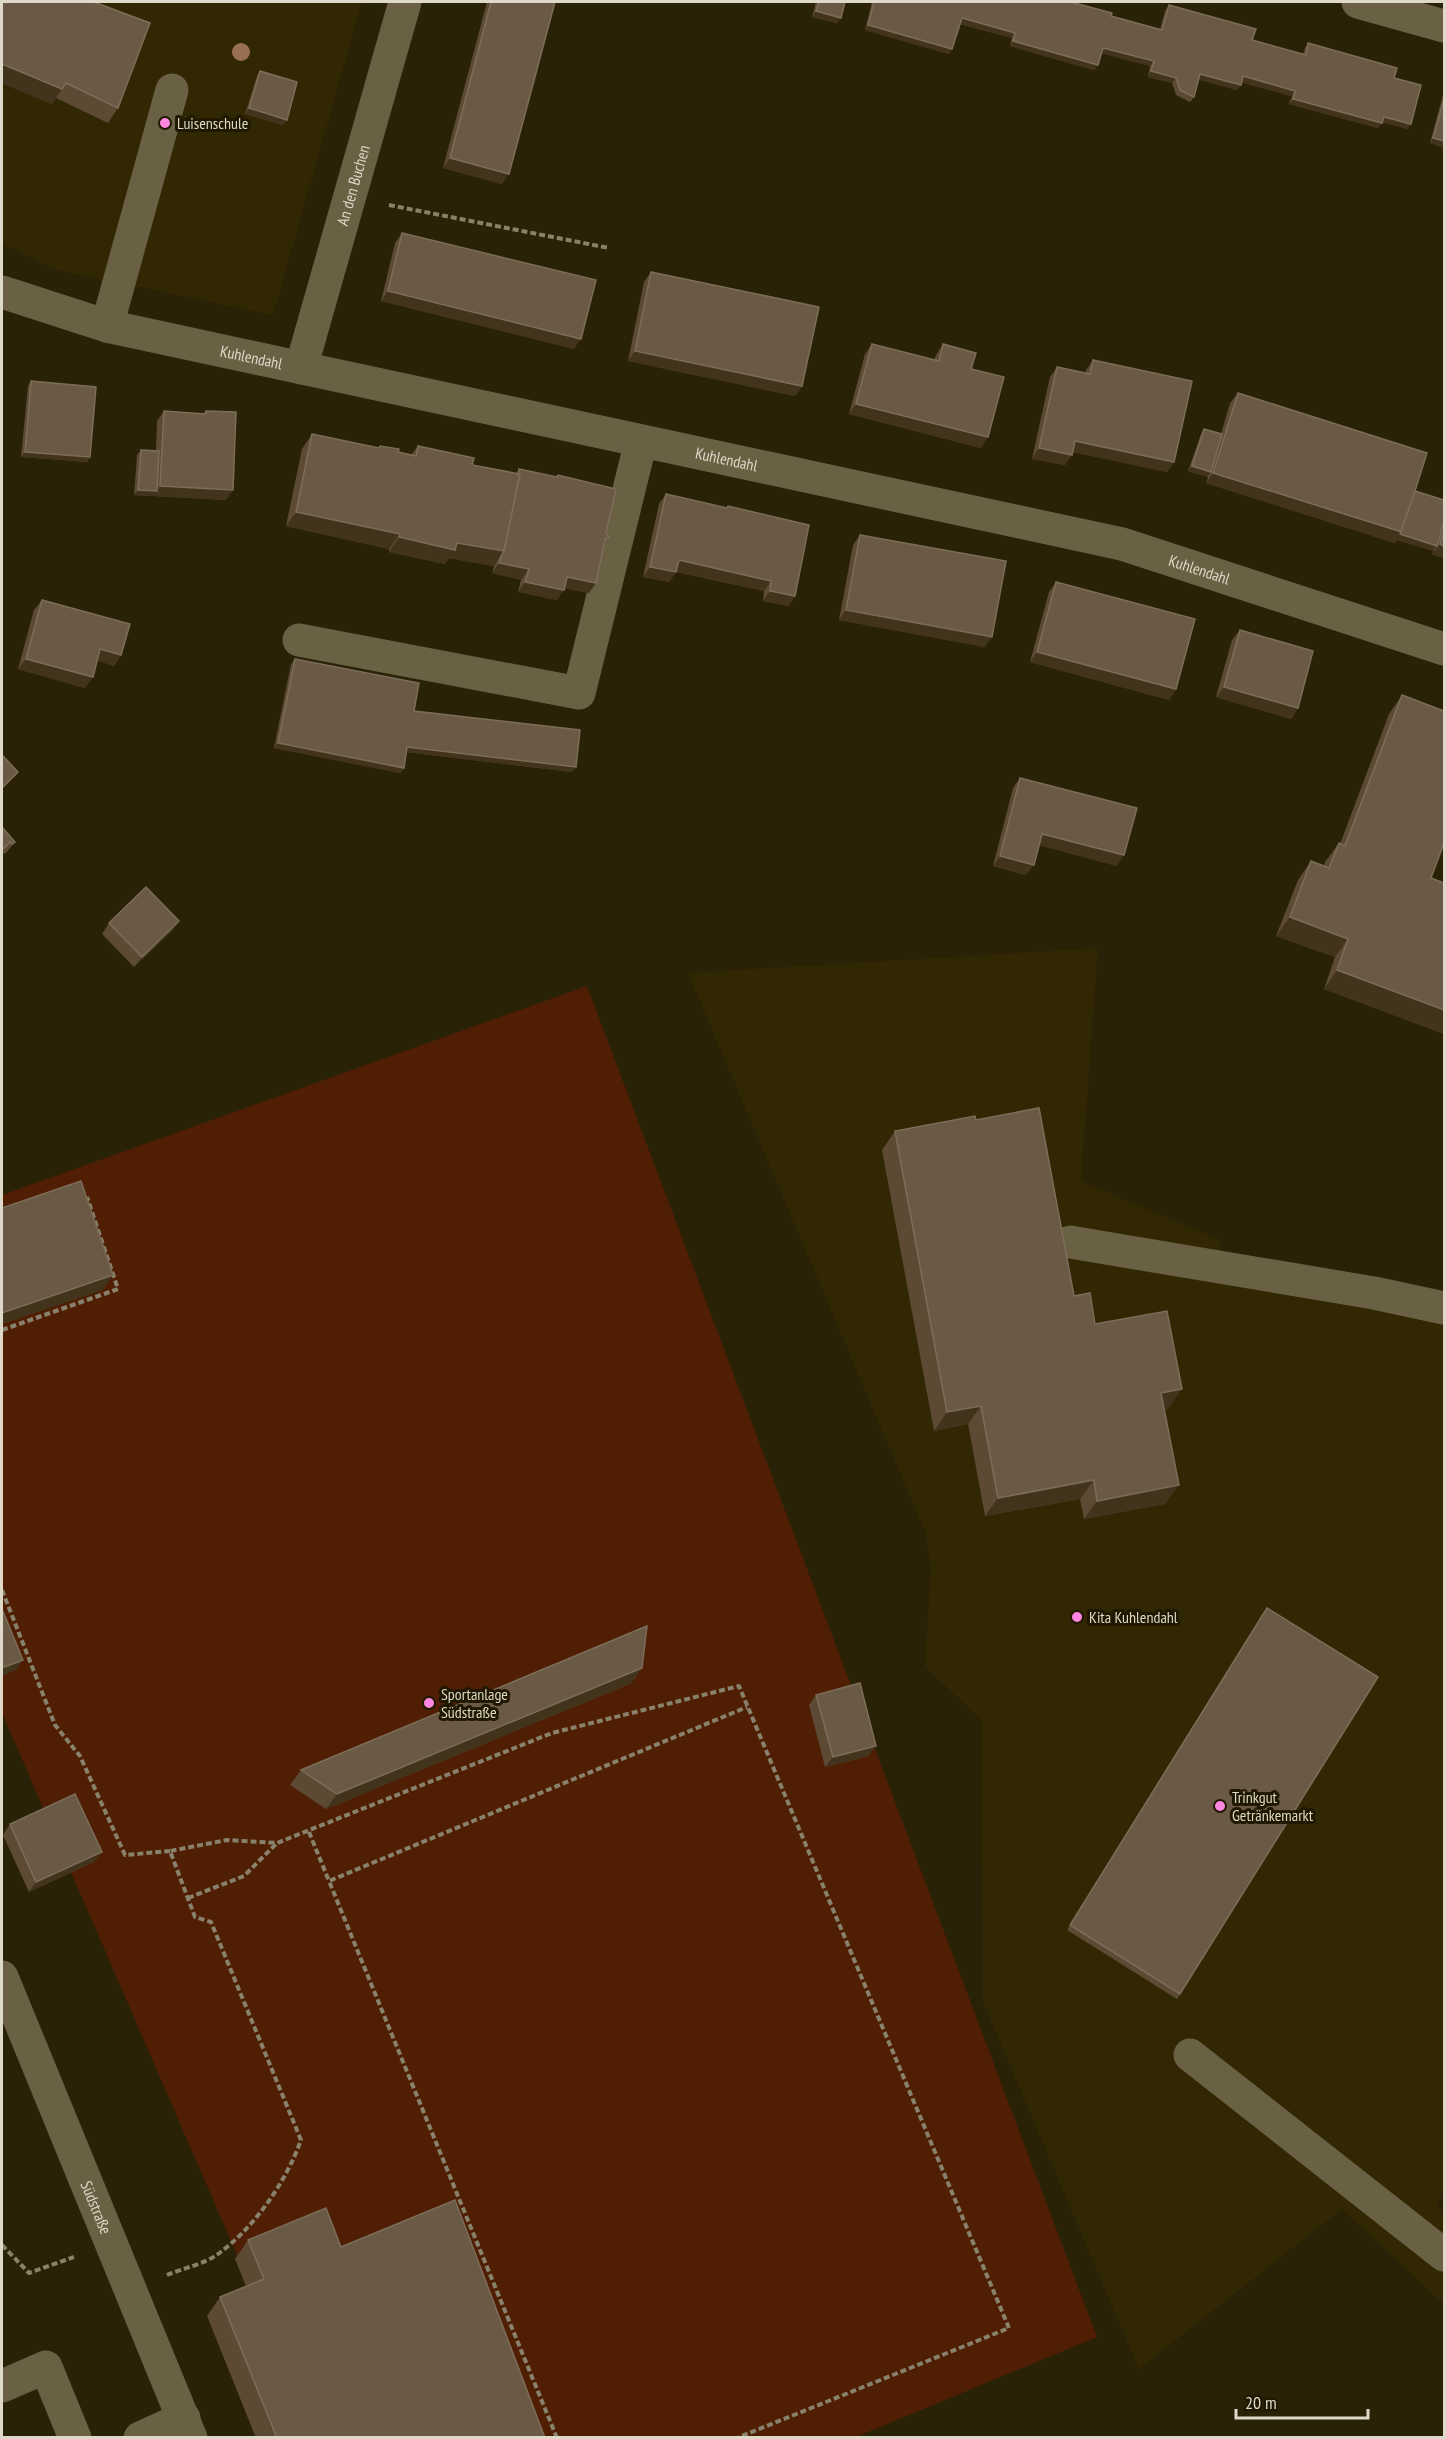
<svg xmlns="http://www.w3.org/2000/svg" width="1446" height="2439" viewBox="0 0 1446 2439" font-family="'PT Sans Narrow',sans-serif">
<rect width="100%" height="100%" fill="#2a2207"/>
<g fill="#312703">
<polygon points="2,2 362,2 273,315 57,270 2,244"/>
<polygon points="1098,948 1081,1181 1220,1240 1223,1268 1444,1308 1444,2194 1436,2206 1444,2212 1444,2304 1342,2209 1139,2369 983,2002 982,1721 925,1666 931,1568 926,1534 688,973"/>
</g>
<polygon fill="#4f1e03" points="587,986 1097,2337 856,2437 316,2437 2,1713 2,1195"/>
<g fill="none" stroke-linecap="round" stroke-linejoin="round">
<g stroke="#88816c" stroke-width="4" stroke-dasharray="6 3" stroke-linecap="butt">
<polyline points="389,205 609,248"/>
<polyline points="2,1330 118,1289 87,1197"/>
<polyline points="2,1590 55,1725 80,1756 125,1855 170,1851"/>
<polyline points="309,1832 329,1881"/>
<polyline points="188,1898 244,1876 276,1844"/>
<polyline points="2,2245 29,2273 74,2257"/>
<path d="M 167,2275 C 183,2268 205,2264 218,2254 C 254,2228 286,2182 301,2140 L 211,1922 L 195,1917 L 170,1851 L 227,1840 L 277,1843 L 552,1733 L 739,1686 L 1009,2328 L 737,2438"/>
<polyline points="557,2438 329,1881 747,1707"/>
</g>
<g stroke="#6a6145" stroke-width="33">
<polyline points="1358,2 1444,26"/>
<path id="s1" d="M 2,292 L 107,326 L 1122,544 L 1444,649"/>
<polyline points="107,326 172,90"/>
<path id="s2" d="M 301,368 L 405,2"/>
<polyline points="299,640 579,693 641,441"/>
<polyline points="1070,1242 1374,1293 1444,1308"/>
<path id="s3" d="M 2,1977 L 191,2438"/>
<polyline points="1190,2055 1444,2255"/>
<polyline points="2,2386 46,2367 75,2438"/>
<polyline points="140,2438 184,2418"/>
</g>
</g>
<circle fill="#996f51" cx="241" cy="52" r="9"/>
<g fill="#5c4a35">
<polygon points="487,2 555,2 502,184 443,168"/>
<polygon points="816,2 845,2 837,23 812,17"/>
<polygon points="872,2 1071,2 1111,16 1160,29 1165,11 1169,5 1252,40 1303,54 1305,48 1308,43 1394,78 1408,129 1382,122 1378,128 1289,104 1292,96 1241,82 1237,90 1198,79 1194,97 1190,102 1176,95 1172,83 1148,77 1150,66 1101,53 1098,65 1094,70 1010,46 1012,38 960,24 949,54 865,30"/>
<polygon points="150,23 118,108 108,123 56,98 52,104 2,83"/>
<polygon points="260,71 283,125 245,114 257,76"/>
<polygon points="1444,91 1444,148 1430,143"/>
<polygon points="402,233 574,349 381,301 395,243"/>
<polygon points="651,272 802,386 795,396 628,361 644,282"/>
<polygon points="872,344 934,360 936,355 943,344 971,369 981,448 849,414 865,354"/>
<polygon points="1093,360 1174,462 1167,472 1073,452 1065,465 1032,459 1050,377 1057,367 1085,373 1086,370"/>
<polygon points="31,381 90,457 87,462 21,457 28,386"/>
<polygon points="1238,393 1415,491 1444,500 1444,558 1432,554 1434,551 1397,540 1395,543 1206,483 1208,477 1188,471 1201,434 1204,429 1221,434 1230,403"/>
<polygon points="164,411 203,414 206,411 226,500 134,495 137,455 141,450 156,451 157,421"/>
<polygon points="312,434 378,448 380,446 398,452 411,455 418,446 472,465 516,474 519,469 605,543 589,593 564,588 557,600 518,592 521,580 492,573 494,566 449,558 445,564 389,552 389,549 286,526 302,449"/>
<polygon points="666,494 726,508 728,506 795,596 788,606 763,601 764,591 676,572 669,582 643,577 659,504"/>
<polygon points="860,535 985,647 839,620 853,545"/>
<polygon points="1056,582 1176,689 1169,700 1030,662 1049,592"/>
<polygon points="42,600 121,655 114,666 97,660 85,688 18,669 34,610"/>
<polygon points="1240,630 1298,708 1291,719 1216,697 1232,640"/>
<polygon points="295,659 414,711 576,767 572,772 406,752 404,768 400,773 274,748 291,664"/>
<polygon points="1402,695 1431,878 1444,883 1444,1034 1324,989 1335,957 1276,936 1298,880 1311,861 1324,866 1325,862 1339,843 1340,844 1389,714"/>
<polygon points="1020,778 1117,866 1039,845 1026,875 993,866 1013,788"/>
<polygon points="2,827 15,842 5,854 2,852"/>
<polygon points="179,921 172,931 134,967 102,934 109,923"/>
<polygon points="976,1120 1074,1296 1095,1324 1169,1408 1164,1409 1165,1504 1084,1519 1080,1499 985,1516 968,1424 934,1431 882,1150 895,1131"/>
<polygon points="1263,1613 1180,1994 1177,1999 1067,1930"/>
<polygon points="632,1683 326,1809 290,1785 301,1770"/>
<polygon points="816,1695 869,1756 825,1767 809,1705"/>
<polygon points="10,1824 94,1862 29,1892 3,1835"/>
<polygon points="248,2240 341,2247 545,2438 256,2438 207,2316 220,2297 246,2286 235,2259"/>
</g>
<g fill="#42331c">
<polygon points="816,11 841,18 837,23 812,17"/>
<polygon points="962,18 1015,33 1012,38 958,23"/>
<polygon points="868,25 952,49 949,54 865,30"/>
<polygon points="1013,41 1098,65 1094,70 1010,46"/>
<polygon points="1103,48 1154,61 1150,66 1099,53"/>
<polygon points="2,64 62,89 52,104 2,83"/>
<polygon points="1151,71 1176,78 1172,83 1148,77"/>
<polygon points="1200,74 1241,85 1237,90 1196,79"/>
<polygon points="1243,76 1295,91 1292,96 1239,82"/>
<polygon points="1293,99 1382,123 1378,128 1289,104"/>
<polygon points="249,108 287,120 283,125 245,114"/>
<polygon points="1384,117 1411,124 1408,129 1380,122"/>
<polygon points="1433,138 1444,141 1444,148 1430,143"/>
<polygon points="450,158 509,174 502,184 443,168"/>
<polygon points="388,291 581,339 574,349 381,301"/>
<polygon points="635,351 802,386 795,396 628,361"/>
<polygon points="856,404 988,437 981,448 849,414"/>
<polygon points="1075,441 1174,462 1167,472 1068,451"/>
<polygon points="1039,448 1072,455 1065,465 1032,459"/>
<polygon points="25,452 90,457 87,462 21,457"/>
<polygon points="1192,466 1211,472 1207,477 1188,471"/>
<polygon points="1213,473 1402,532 1437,546 1433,551 1397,540 1395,543 1206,483"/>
<polygon points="160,486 233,490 226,500 134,495 138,490 157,491"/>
<polygon points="296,512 400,534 389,549 286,526"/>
<polygon points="399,537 457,543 504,551 494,566 449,558 445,564 389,552"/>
<polygon points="1440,544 1444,546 1444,558 1432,554"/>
<polygon points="679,560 771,581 764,591 672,571"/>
<polygon points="499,563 529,569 521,580 492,573"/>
<polygon points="650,567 676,572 669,582 643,577"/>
<polygon points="567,577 596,583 589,593 559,587"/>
<polygon points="525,582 564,590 557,600 518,592"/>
<polygon points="770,591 795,596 788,606 763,601"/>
<polygon points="846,610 992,637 985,647 839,620"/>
<polygon points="100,649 121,655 114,666 93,659"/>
<polygon points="1037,652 1176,689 1169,700 1030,662"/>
<polygon points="26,659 93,677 85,688 18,669"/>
<polygon points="1224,687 1298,708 1291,719 1216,697"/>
<polygon points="278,743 404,768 400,773 274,748"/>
<polygon points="407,747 576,767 572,772 404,752"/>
<polygon points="18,772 14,777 2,789 2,788"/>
<polygon points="1042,834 1124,855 1117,866 1035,844"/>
<polygon points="1000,856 1034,865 1026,875 993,866"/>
<polygon points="1290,917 1348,939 1335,957 1276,936"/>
<polygon points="179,921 172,931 134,967 142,957"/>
<polygon points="1337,970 1444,1010 1444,1034 1324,989"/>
<polygon points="113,1275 103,1290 2,1324 2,1313"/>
<polygon points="1182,1389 1169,1408 1148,1412 1161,1393"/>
<polygon points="981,1406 968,1424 934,1431 947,1412"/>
<polygon points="1094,1480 1080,1499 985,1516 998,1498"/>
<polygon points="1179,1485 1165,1504 1084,1519 1097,1501"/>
<polygon points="23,1660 16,1670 2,1676 2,1668"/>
<polygon points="642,1668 632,1683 326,1809 337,1794"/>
<polygon points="876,1746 869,1756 825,1767 833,1757"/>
<polygon points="102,1852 94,1862 29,1892 36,1882"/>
</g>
<g fill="#6a5945" stroke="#7c6d5a" stroke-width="1.5">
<polygon points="2,2 94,2 150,23 118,108 66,83 62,89 2,64"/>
<polygon points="491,2 555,2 509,174 450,158"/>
<polygon points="819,2 845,2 841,18 816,11"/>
<polygon points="874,2 1071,2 1112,13 1111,16 1162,30 1169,5 1256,29 1252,40 1306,55 1308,43 1397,68 1394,78 1421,85 1411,124 1384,117 1382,123 1293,99 1295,91 1243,76 1241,85 1200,74 1194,97 1180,90 1176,78 1151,71 1154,61 1103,48 1098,65 1013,41 1015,33 962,18 952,49 868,25"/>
<polygon points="260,71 297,82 287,120 249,108"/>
<polygon points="1444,99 1444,141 1433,138"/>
<polygon points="402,233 596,280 581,339 388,291"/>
<polygon points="651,272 819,307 802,386 635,351"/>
<polygon points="872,344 939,361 943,344 976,353 971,369 1004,377 988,437 856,404"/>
<polygon points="1093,360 1192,381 1174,462 1075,441 1072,455 1039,448 1057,367 1090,374"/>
<polygon points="31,381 96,387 90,457 25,452"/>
<polygon points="1238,393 1427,453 1402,532 1213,473"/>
<polygon points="164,411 205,414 206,411 236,412 233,490 160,486"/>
<polygon points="1204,429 1222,434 1211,472 1192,466"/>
<polygon points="312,434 379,448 380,446 399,449 398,452 416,456 418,446 474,458 472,465 520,474 504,551 457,543 455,550 399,537 400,534 296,512"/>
<polygon points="141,450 159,451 157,491 138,490"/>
<polygon points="519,469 557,477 558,475 616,489 606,533 609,537 605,539 596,583 567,577 564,590 525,582 529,569 499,563 501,556 504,551 520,474 518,474"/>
<polygon points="1415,491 1444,500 1444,522 1437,546 1400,534"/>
<polygon points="666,494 727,508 728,506 809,525 795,596 770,591 771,581 679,560 676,572 650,567"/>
<polygon points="1444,529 1444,546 1440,544"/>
<polygon points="860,535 1006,561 992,637 846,610"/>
<polygon points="1056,582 1195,619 1176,689 1037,652"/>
<polygon points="42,600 130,624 121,655 100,649 93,677 26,659"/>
<polygon points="1240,630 1313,651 1298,708 1224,687"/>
<polygon points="295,659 419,683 414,711 580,730 576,767 407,747 404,768 278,743"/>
<polygon points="1402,695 1444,711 1444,843 1431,878 1444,883 1444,1010 1337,970 1348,939 1290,917 1311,861 1329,868 1339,843 1345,846"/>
<polygon points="2,755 18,772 2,788"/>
<polygon points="1020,778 1137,808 1124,855 1042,834 1034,865 1000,856"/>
<polygon points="2,827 15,842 12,844 10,842 2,850"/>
<polygon points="146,887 179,921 142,957 109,923"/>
<polygon points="1039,1108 1074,1296 1090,1293 1095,1324 1167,1311 1182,1389 1161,1393 1179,1485 1097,1501 1094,1480 998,1498 981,1406 947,1412 895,1131 975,1116 976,1120"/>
<polygon points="81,1181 113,1275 2,1313 2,1208"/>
<polygon points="1267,1608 1378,1677 1180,1994 1070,1925"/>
<polygon points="2,1609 23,1660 2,1668"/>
<polygon points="647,1626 642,1668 337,1794 301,1770"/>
<polygon points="860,1683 876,1746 833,1757 816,1695"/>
<polygon points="75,1794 102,1852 36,1882 10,1824"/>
<polygon points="455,2200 545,2438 277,2438 220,2297 264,2279 248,2240 326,2208 341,2247"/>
</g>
<g fill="#fd86e1" stroke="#201800" stroke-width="2">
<circle cx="165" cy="123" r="6"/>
<circle cx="1077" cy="1617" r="6"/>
<circle cx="429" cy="1703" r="6"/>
<circle cx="1220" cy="1806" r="6"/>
</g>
<g text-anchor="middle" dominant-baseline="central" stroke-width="6" stroke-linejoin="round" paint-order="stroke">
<g font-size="16" fill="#ded9c9" stroke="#201800" text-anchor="start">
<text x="177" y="123">Luisenschule</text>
<text x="1089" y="1617">Kita Kuhlendahl</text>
<text x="441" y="1694">Sportanlage<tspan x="441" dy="18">Südstraße</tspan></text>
<text x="1232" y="1797">Trinkgut<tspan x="1232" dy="18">Getränkemarkt</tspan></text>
</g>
<g font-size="16" fill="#ded9c9" stroke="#201800">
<text stroke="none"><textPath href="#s2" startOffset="190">An den Buchen</textPath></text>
<text stroke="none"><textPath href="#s1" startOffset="258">Kuhlendahl</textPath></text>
<text stroke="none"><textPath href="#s1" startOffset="744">Kuhlendahl</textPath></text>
<text stroke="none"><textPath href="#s1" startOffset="1230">Kuhlendahl</textPath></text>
<text stroke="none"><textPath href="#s3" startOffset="249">Südstraße</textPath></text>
</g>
</g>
<rect width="1446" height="2439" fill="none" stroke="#ded9c9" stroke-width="6"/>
<path d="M1236 2409v9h132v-9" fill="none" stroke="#ded9c9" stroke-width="3"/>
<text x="1245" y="2409" font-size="18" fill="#ded9c9" stroke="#201800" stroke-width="4.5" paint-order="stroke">20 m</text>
</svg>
